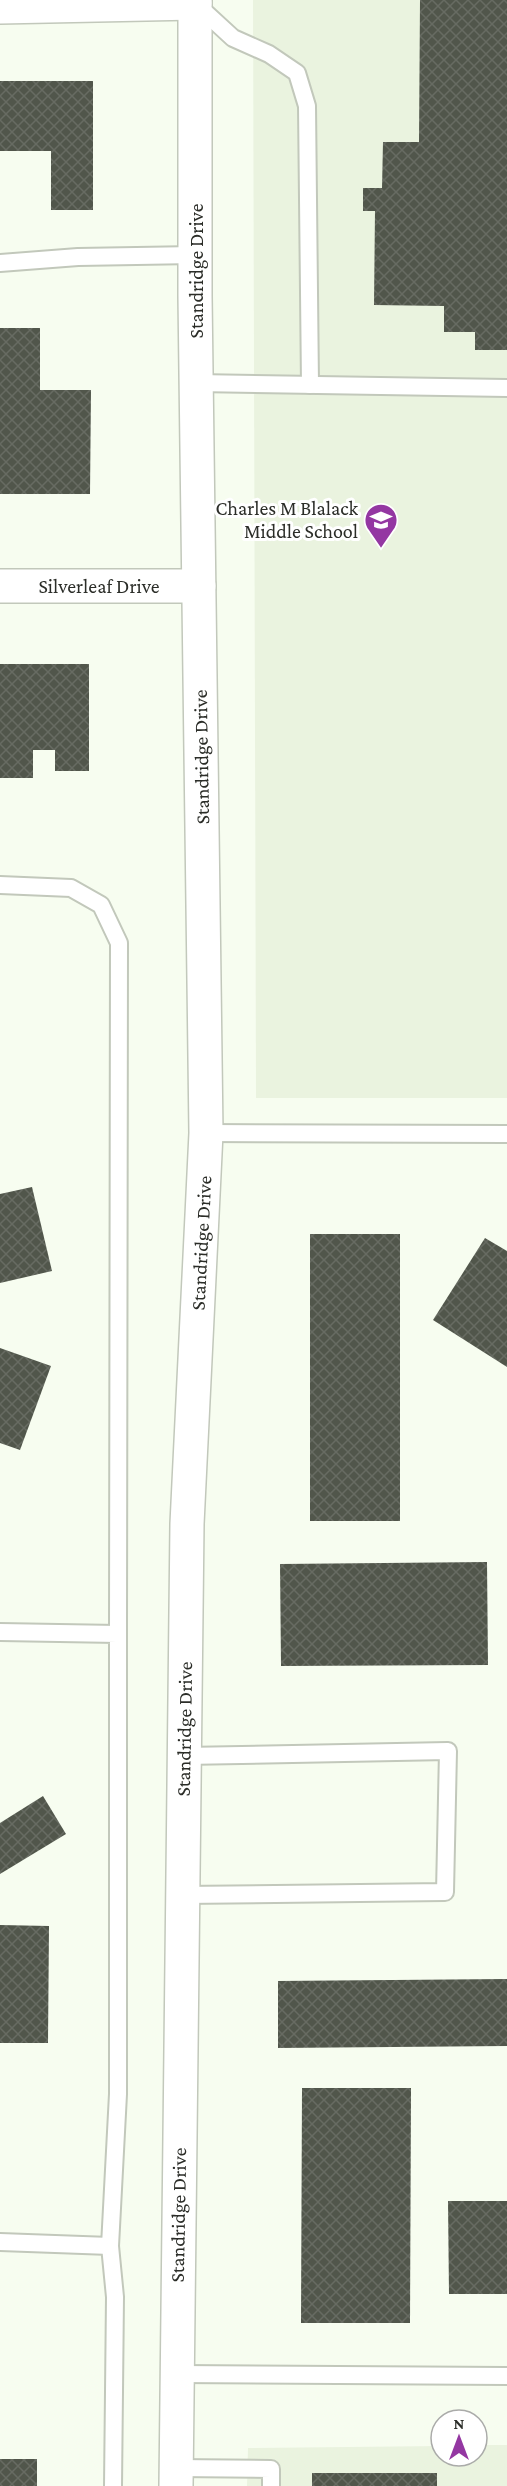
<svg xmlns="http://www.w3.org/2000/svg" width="507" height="2486" viewBox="0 0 507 2486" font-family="'Crimson Pro',serif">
<defs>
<pattern id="building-cross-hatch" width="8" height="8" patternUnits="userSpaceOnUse" patternTransform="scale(1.5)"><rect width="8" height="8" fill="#51564b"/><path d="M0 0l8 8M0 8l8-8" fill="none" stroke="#676b62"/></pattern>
</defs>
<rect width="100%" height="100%" fill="#f7fdf0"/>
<g fill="#eaf3df">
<polygon points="253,0 507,0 507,1098 256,1098"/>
<polygon points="477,2445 507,2445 507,2486 247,2486 248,2448 441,2446 441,2456 477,2456"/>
</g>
<g fill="url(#building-cross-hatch)">
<polygon points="420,0 507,0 507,350 475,350 475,332 444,332 444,306 374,305 375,211 363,211 363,188 382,188 383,142 419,142"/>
<polygon points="0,81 93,81 93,210 51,210 51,151 0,151"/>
<polygon points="0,328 40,328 40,390 91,390 90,494 0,494"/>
<polygon points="0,664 89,664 89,771 55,771 55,750 33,750 33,778 0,778"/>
<polygon points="32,1187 52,1271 0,1283 0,1194"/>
<rect x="310" y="1234" width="90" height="287"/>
<polygon points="485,1238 507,1251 507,1367 433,1320"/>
<polygon points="0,1348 51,1366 20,1450 0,1443"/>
<polygon points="487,1562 488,1665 281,1666 280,1564"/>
<polygon points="43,1796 66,1834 0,1874 0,1823"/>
<polygon points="0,1925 49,1926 48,2043 0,2043"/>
<polygon points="507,1979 507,2046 278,2048 278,1981"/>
<polygon points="302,2088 411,2088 410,2323 301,2323"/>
<polygon points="448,2201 507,2201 507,2294 449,2294"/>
<rect x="0" y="2459" width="37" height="27"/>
<rect x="312" y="2473" width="125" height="13"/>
</g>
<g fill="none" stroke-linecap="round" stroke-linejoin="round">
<g stroke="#c2c8bb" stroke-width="20">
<g id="lane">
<polyline points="196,4 233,38 269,54 297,73 307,106 310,385"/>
<polyline points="0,263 78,257 195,255"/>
<polyline points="196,383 507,388"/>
<polyline points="0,885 71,888 101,905 119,943 118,1634"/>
<polyline points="206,1133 507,1134"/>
<polyline points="0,1632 118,1634 118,2094 110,2246 0,2242"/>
<polyline points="182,1895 445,1892 448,1751 184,1756"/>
<polyline points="110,2246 115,2297 113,2486"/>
<polyline points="177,2374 507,2376"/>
<polyline points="176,2468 271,2469 271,2486"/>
</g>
</g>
<g stroke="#c2c8bb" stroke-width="36">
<g id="street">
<polyline points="0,7 195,3"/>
<polyline points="0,586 199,586"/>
</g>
</g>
<g stroke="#c2c8bb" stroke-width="36">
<polyline id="secondary" points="176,2486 187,1524 206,1133 195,296 195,0"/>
</g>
<use href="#lane" stroke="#fff" stroke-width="16"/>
<use href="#street" stroke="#fff" stroke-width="33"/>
<use href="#secondary" stroke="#fff" stroke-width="33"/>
</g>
<defs>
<g id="school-pin" transform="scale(1.725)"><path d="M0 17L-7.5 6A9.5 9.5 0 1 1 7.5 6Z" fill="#9437a2" stroke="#fff"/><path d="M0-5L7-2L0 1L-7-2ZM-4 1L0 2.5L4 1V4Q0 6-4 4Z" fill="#fff"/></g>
</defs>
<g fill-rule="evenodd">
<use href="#school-pin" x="381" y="520"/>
</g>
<g text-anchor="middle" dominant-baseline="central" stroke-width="6" stroke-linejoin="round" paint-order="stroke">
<g font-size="20" fill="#2b2d28" stroke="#fff">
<text transform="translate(196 271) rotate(-90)">Standridge Drive</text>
<text x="99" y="586">Silverleaf Drive</text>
<text transform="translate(201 757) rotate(-91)">Standridge Drive</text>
<text transform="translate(201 1243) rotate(-87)">Standridge Drive</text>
<text transform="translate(184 1729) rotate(-89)">Standridge Drive</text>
<text transform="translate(178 2215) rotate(-89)">Standridge Drive</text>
</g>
<g font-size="20" fill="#2b2d28" stroke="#fff" text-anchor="end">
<text x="358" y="508">Charles M Blalack<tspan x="358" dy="23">Middle School</tspan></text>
</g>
</g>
<g transform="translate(459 2438)"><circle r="28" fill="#ffffff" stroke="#aaaba9" stroke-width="1.5"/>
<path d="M0-4.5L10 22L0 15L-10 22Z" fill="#9437a2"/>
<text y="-9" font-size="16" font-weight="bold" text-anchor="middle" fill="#2b2d28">N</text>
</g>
</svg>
